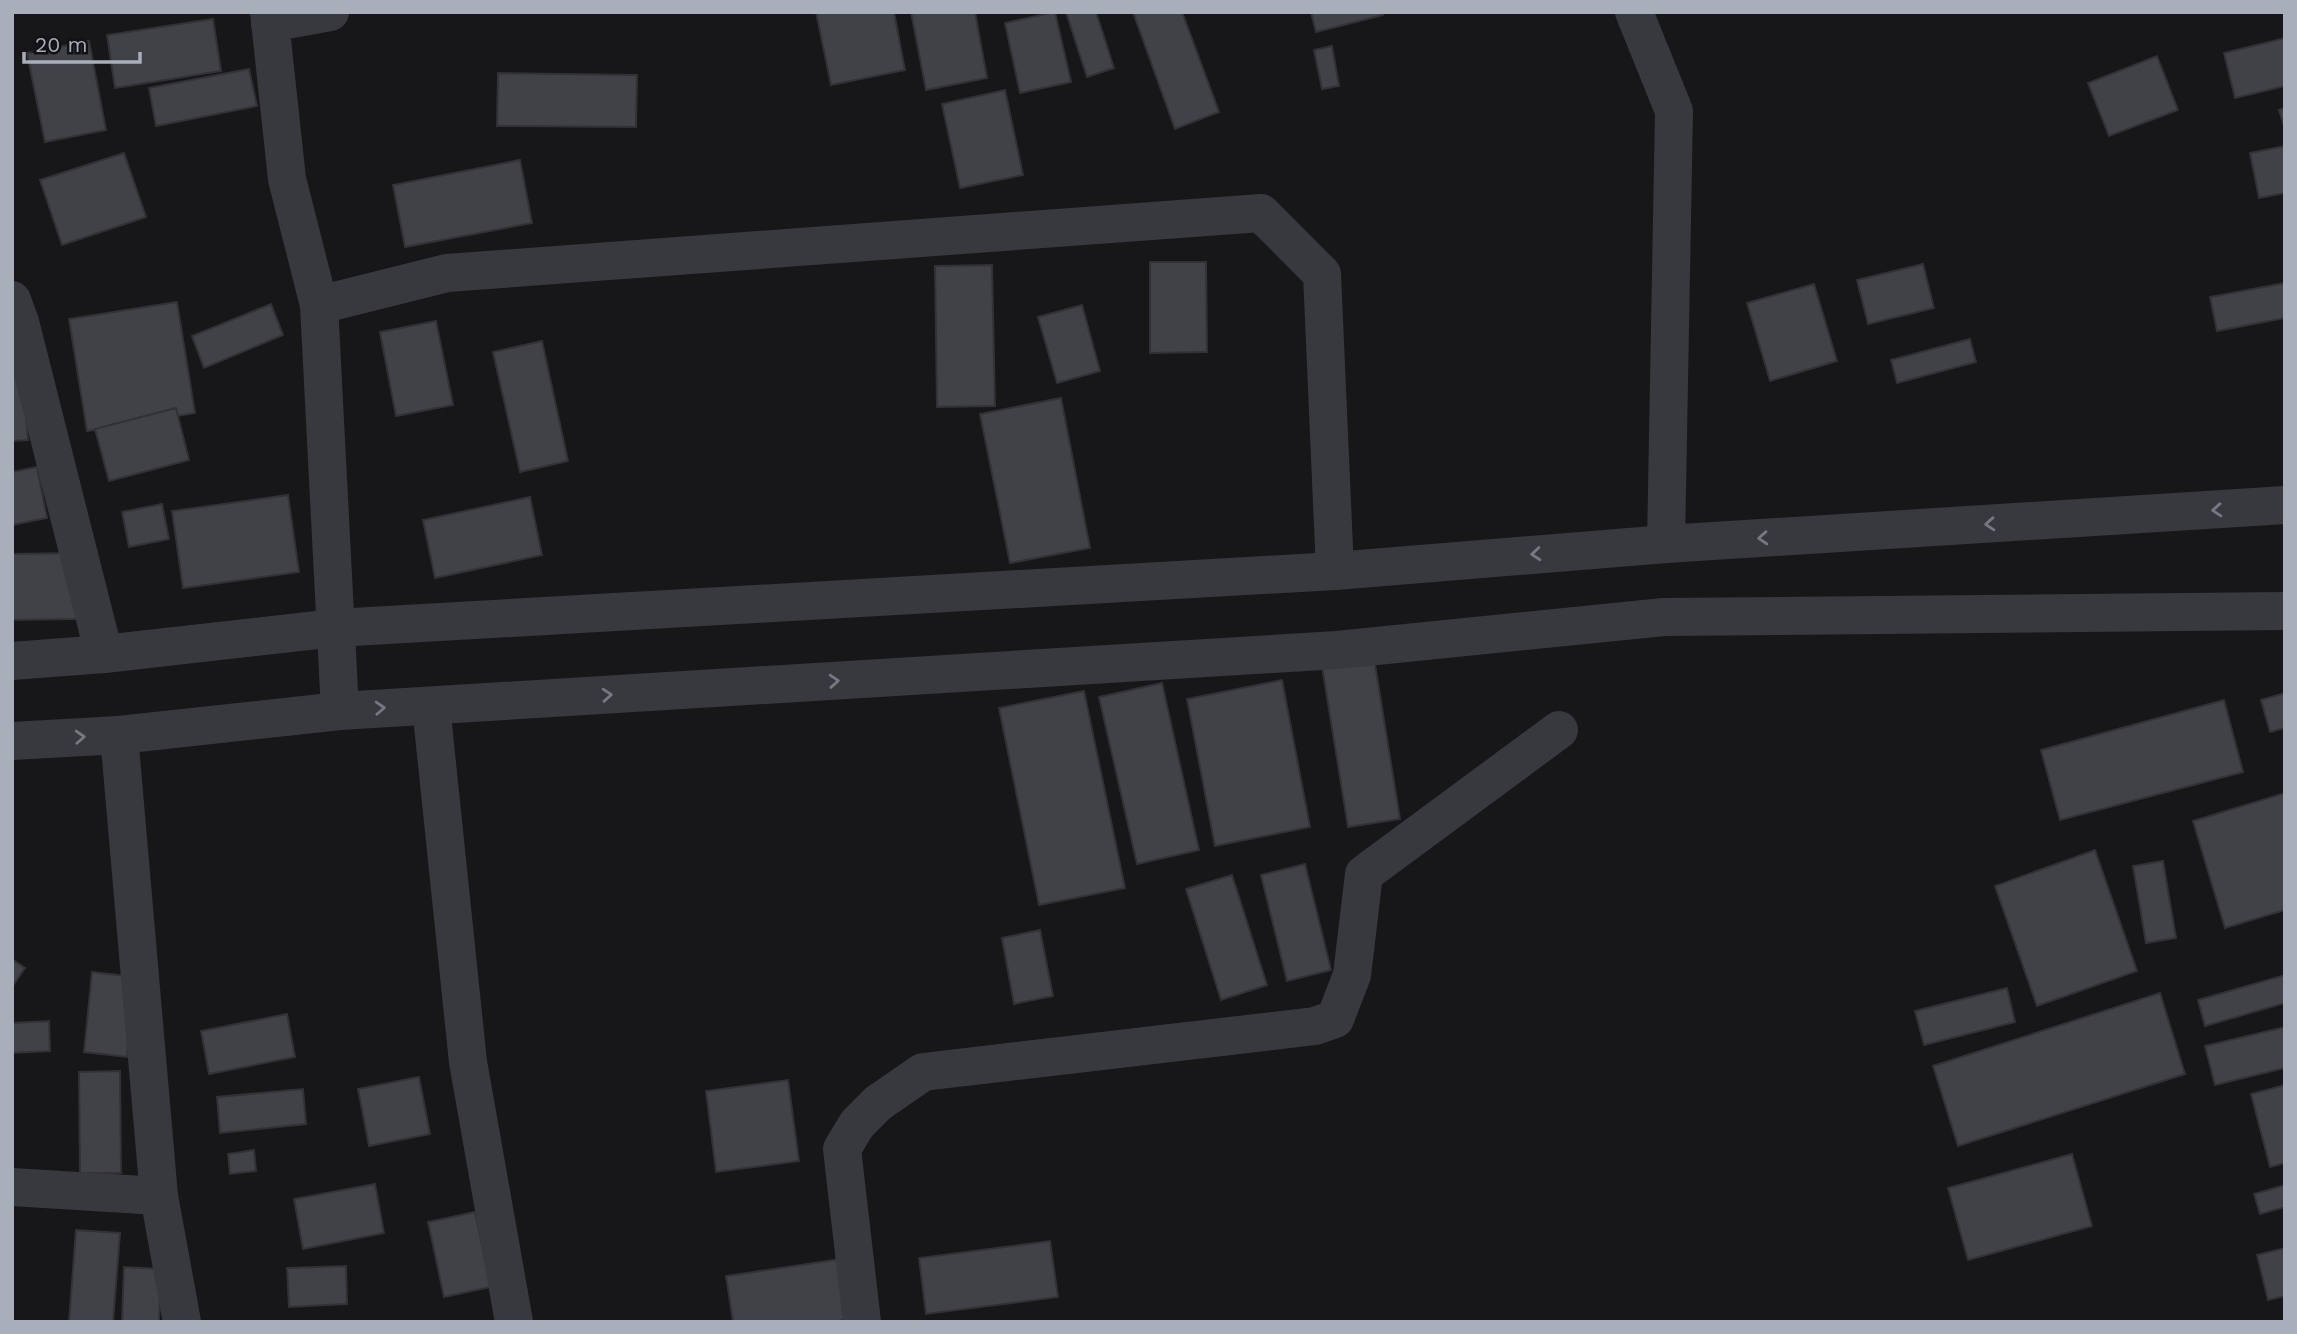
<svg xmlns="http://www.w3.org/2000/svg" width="2297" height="1334" viewBox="0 0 2297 1334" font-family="'Work Sans',sans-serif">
<rect width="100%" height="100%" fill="#17171a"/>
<g fill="#414247" stroke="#313136" stroke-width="2">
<polygon points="816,12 894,12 905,70 831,85"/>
<polygon points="911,12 975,12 987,78 926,90"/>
<polygon points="1055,12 1071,82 1020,93 1005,23"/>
<polygon points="1066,12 1096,12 1114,68 1087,77"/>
<polygon points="1133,12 1182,12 1219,112 1175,129"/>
<polygon points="1311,12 1382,12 1383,15 1316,32"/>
<polygon points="213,19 221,71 115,88 107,35"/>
<polygon points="2285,38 2285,86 2235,98 2224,53"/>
<polygon points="89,41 106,130 45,142 27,53"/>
<polygon points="1332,46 1339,86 1322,89 1314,50"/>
<polygon points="2157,56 2178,110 2109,136 2088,83"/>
<polygon points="249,69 257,106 156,126 149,88"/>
<polygon points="498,73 637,75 636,127 497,126"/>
<polygon points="1005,90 1023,175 960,188 942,104"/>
<polygon points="2285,108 2285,129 2279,110"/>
<polygon points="2285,146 2285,193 2259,198 2250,153"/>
<polygon points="124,153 146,217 62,245 40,180"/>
<polygon points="520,160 532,223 405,247 393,185"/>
<polygon points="1150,262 1206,262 1207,352 1150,353"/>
<polygon points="1923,264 1934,308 1868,324 1857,280"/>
<polygon points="992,265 995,406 937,407 935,266"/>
<polygon points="2285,283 2285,318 2217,331 2210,297"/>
<polygon points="1814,284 1837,361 1770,381 1747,303"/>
<polygon points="177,302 195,413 87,431 69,319"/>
<polygon points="271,304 283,335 204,368 192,336"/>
<polygon points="1082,305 1100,371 1057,383 1038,317"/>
<polygon points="436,321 453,405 396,416 380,332"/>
<polygon points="1970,339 1976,362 1897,383 1891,360"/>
<polygon points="542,341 568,461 520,472 493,352"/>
<polygon points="12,372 22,372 28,440 12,441"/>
<polygon points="1061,398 1090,548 1010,563 980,414"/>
<polygon points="176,408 189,460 109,481 95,429"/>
<polygon points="37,467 47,518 12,525 12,472"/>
<polygon points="288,495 299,572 183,588 172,511"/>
<polygon points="530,497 542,555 435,578 423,520"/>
<polygon points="162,504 169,539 129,547 122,512"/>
<polygon points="76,553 77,619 12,620 12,554"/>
<polygon points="1374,658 1400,819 1348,827 1322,666"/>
<polygon points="1282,680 1310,827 1215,846 1187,699"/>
<polygon points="1162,683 1199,850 1137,864 1099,697"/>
<polygon points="1084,691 1125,888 1039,905 999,708"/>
<polygon points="2285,693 2285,728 2270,732 2261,700"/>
<polygon points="2224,700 2243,772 2060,820 2041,750"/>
<polygon points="2285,793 2285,910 2225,928 2193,821"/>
<polygon points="2095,850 2137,971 2037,1006 1995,886"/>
<polygon points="2163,861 2176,938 2146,943 2133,866"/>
<polygon points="1305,864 1331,970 1287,981 1261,875"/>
<polygon points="1232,875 1267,985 1221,1000 1186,889"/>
<polygon points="1040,930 1053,996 1014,1004 1002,938"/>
<polygon points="12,959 25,968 12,987"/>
<polygon points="92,972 135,977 127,1057 84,1052"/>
<polygon points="2285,975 2285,1003 2205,1026 2198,1000"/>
<polygon points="2007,988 2015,1022 1924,1045 1915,1011"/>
<polygon points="2160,993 2185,1074 1958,1146 1933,1066"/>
<polygon points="287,1014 295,1057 209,1074 201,1031"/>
<polygon points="49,1021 50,1051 12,1053 12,1023"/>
<polygon points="2285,1027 2285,1068 2215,1085 2205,1046"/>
<polygon points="120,1071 121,1173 80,1173 79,1072"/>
<polygon points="419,1077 430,1134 369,1146 358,1089"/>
<polygon points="788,1080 799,1161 716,1172 706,1091"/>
<polygon points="2285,1085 2285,1163 2270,1167 2251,1094"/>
<polygon points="303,1089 306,1124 220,1133 217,1097"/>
<polygon points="254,1150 256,1171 230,1174 228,1154"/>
<polygon points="2072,1154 2092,1226 1968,1260 1948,1188"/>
<polygon points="375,1184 384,1233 303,1249 294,1199"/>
<polygon points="2285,1185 2285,1207 2260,1214 2254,1194"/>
<polygon points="475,1212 491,1287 444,1297 428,1222"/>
<polygon points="76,1230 120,1233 113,1322 69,1322"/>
<polygon points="1050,1241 1058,1297 926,1314 919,1258"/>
<polygon points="2285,1248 2285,1296 2268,1300 2257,1255"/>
<polygon points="841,1259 850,1319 830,1322 733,1322 726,1276"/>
<polygon points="346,1266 347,1304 289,1307 287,1268"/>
<polygon points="124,1267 161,1269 159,1322 122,1322"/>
</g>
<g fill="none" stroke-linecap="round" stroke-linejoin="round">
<g stroke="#38393f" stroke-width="38">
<polyline points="269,12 287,179 319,305 340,711"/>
<polyline points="1634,12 1674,111 1666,544"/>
<polyline points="270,23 330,12"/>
<polyline points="12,300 20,322 104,654"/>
<polyline points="319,305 447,273 1261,213 1322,274 1335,571"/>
<polyline points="12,661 104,654 335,628 1335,571 1666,544 2285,505"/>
<polyline points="431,706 468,1062 514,1322"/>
<polyline points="119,735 159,1196"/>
<polyline points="12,741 119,735 340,711 1337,650 1664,617 2285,611"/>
<polyline points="12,1187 159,1196 182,1322"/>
<polyline points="862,1322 842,1149 857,1124 878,1103 923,1072 1315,1026 1335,1019 1352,975 1364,874 1559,730"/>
</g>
</g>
<defs><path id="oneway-chevron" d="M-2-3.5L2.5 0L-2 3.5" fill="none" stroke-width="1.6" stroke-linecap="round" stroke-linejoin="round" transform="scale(1.75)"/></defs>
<g stroke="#767983">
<use href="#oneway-chevron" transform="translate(2217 510) rotate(176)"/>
<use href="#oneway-chevron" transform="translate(1990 524) rotate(176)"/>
<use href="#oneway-chevron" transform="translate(1763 538) rotate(176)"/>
<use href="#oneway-chevron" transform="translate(1536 554) rotate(175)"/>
<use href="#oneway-chevron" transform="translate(834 681) rotate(-4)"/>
<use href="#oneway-chevron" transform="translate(607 695) rotate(-4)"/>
<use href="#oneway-chevron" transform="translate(380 708) rotate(-3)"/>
<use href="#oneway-chevron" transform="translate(80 737) rotate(-3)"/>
</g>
<rect width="2297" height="1334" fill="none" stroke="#a9aebb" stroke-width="28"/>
<path d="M24 52v10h116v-10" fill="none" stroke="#a9aebb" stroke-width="3.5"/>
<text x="35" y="52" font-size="21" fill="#a9aebb" stroke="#121215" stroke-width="5" paint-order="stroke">20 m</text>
</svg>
